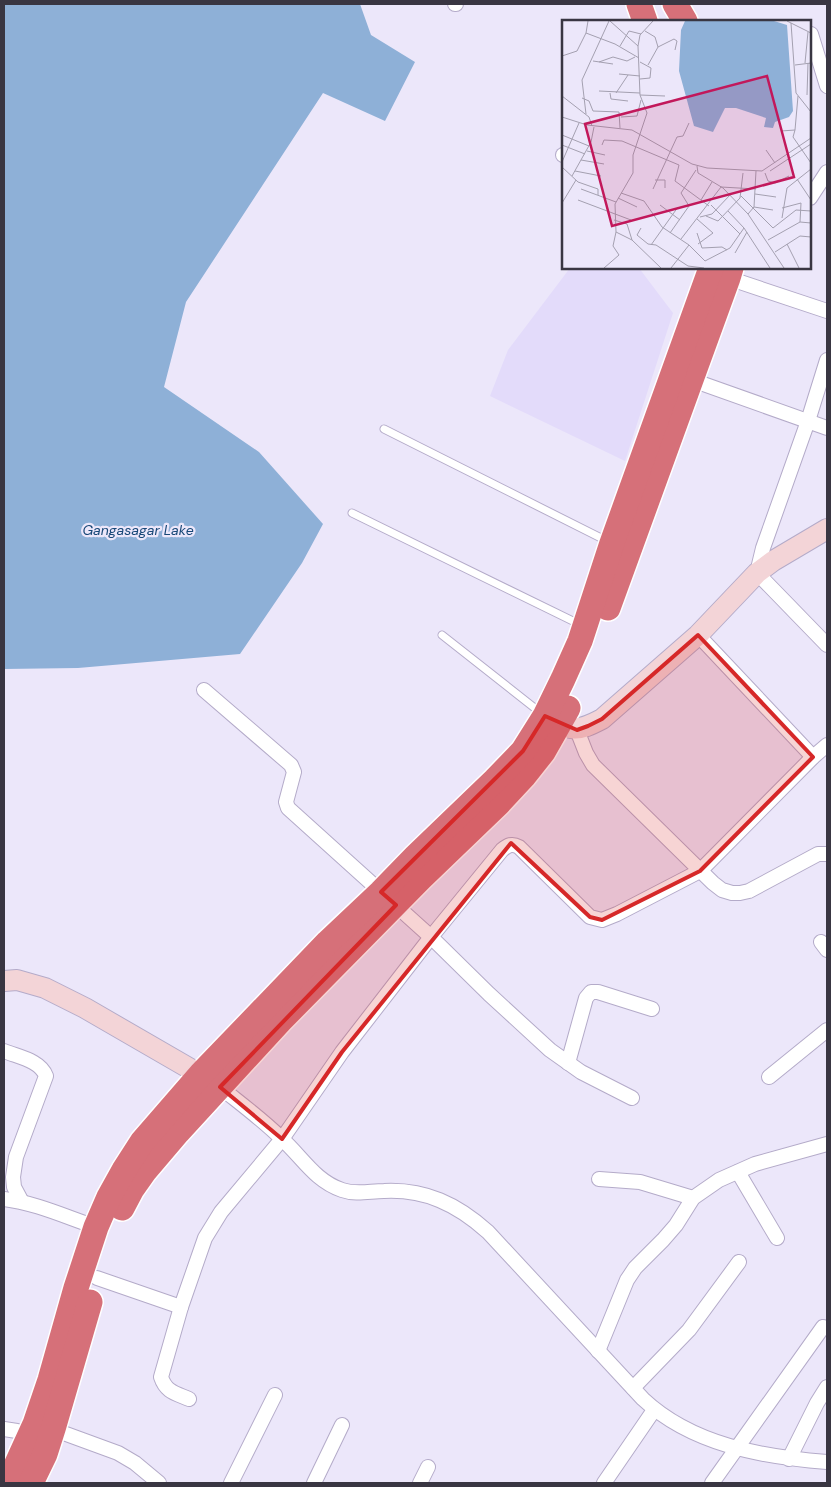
<svg xmlns="http://www.w3.org/2000/svg" width="831" height="1487" viewBox="0 0 831 1487" font-family="'DM Sans',sans-serif">
<rect width="100%" height="100%" fill="#ece7fa"/>
<polygon fill="#e3dbfa" points="570,268 583,268 585,269 587,268 639,268 673,313 625,461 490,396 508,350"/>
<polygon fill="#8eb0d7" points="4,4 360,4 371,35 415,62 385,121 323,93 186,302 164,387 259,452 323,524 302,563 240,654 78,668 4,669"/>
<g fill="none" stroke-linecap="round" stroke-linejoin="round">
<g stroke="#b4abc9" stroke-width="9">
<g id="lane">
<polyline points="384,429 607,541"/>
<polyline points="352,513 581,625"/>
<polyline points="442,635 541,713"/>
</g>
</g>
<g stroke="#b4abc9" stroke-width="16">
<g id="street">
<polyline points="455,4 456,4"/>
<polyline points="811,34 827,86"/>
<polyline points="563,155 564,155"/>
<polyline points="810,198 827,172"/>
<polyline points="722,276 827,311"/>
<polyline points="827,360 808,421 763,548 757,573 827,645"/>
<polyline points="692,380 827,428"/>
<polyline points="698,635 813,757"/>
<polyline points="204,690 291,765 294,772 286,802 288,808 431,937 489,994 550,1050 581,1072 632,1098"/>
<polyline points="577,730 586,753 593,765 713,883 722,890 732,893 740,893 749,891 818,854 827,854"/>
<polyline points="821,942 827,950"/>
<path d="M 4,1051 C 18,1057 40,1060 46,1076 L 16,1157 L 13,1177 L 14,1187 L 22,1202"/>
<polyline points="568,1063 586,998 591,992 598,992 652,1009"/>
<polyline points="769,1077 827,1030"/>
<path d="M 220,1087 C 241,1104 263,1120 282,1139 C 302,1157 315,1181 342,1190 C 356,1195 370,1191 384,1191 C 425,1189 457,1204 488,1232 L 643,1399 C 692,1445 763,1457 827,1462"/>
<polyline points="738,1172 777,1238"/>
<polyline points="599,1179 640,1182 693,1198"/>
<path d="M 4,1199 C 36,1203 66,1217 96,1227"/>
<polyline points="97,1278 181,1307"/>
<polyline points="598,1351 627,1280 635,1268 663,1240 676,1225 693,1198 719,1180 755,1164 827,1144"/>
<polyline points="633,1388 689,1330 739,1262"/>
<path d="M 189,1399 C 175,1393 166,1392 161,1377 L 181,1307 L 205,1238 L 221,1212 L 282,1139 L 342,1052 L 431,937 L 502,850 C 508,845 512,843 519,847 L 590,917 L 602,920 L 617,914 L 700,871 L 813,757 L 827,745"/>
<polyline points="47,1427 118,1453 135,1463 159,1483"/>
<polyline points="4,1429 17,1431 29,1434"/>
<polyline points="789,1459 817,1403 827,1387"/>
<polyline points="231,1483 275,1395"/>
<polyline points="314,1483 342,1425"/>
<polyline points="420,1483 428,1467"/>
<polyline points="604,1483 654,1410"/>
<polyline points="712,1483 823,1327"/>
</g>
</g>
<g stroke="#b4abc9" stroke-width="22">
<g id="secondary">
<path d="M 547,717 C 572,732 577,732 602,719 L 698,635 L 757,573 L 773,561 L 827,529"/>
<polyline points="4,981 17,980 45,988 85,1008 213,1082"/>
</g>
</g>
<g stroke="#fff" stroke-width="28">
<g id="highway">
<polyline points="639,4 645,21"/>
<polyline points="675,4 685,21"/>
<polyline points="608,608 728,278 731,268"/>
<polyline points="122,1208 132,1189 144,1172 178,1132 280,1021 421,878 498,804 524,776 543,752 568,708"/>
<polyline points="8,1483 35,1424 50,1380 76,1288 96,1227 109,1197 124,1170 142,1142 201,1074 328,942 381,892 416,856 495,780 523,751 545,716 563,679 580,641 612,543 711,268"/>
<polyline points="31,1483 45,1454 53,1429 90,1302"/>
</g>
</g>
<use href="#lane" stroke="#fff" stroke-width="7"/>
<use href="#street" stroke="#fff" stroke-width="14"/>
<use href="#secondary" stroke="#f3d4d7" stroke-width="20"/>
<use href="#highway" stroke="#d67079" stroke-width="25"/>
</g>
<path fill="#d62828" fill-opacity="0.2" stroke="#d62828" stroke-width="4" stroke-linejoin="round" d="M 698,635 L 813,757 L 700,871 L 602,920 L 590,917 L 511,843 L 342,1052 L 282,1139 L 220,1087 L 396,905 L 381,892 L 523,751 L 545,716 L 577,730 L 588,726 L 602,719 Z"/>
<g text-anchor="middle" dominant-baseline="central" stroke-width="4.5" stroke-linejoin="round" paint-order="stroke">
<g font-size="14" font-style="italic" fill="#174777" stroke="#ece7fa">
<text x="138" y="530">Gangasagar Lake</text>
</g>
</g>
<g transform="translate(562 20)">
<rect width="249" height="249" fill="#ece7fa"/>
<path d="M 123,1 L 212,1 L 225,5 L 231,91 L 227,97 L 213,102 L 211,108 L 202,107 L 204,98 L 174,88 L 163,88 L 151,112 L 132,106 L 117,51 L 119,10 Z" fill="#8eb0d7"/>
<path fill="none" stroke="#a4a0b0" stroke-width="1" d="M 48,1 L 76,26M 225,1 L 249,13M 229,3 L 234,73 L 249,92M 83,11 L 93,17 L 96,27M 24,13 L 53,24 L 77,38M 58,26 L 67,11 L 79,14M 0,36 L 15,31 L 24,13 L 26,1M 31,41 L 51,44M 37,42 L 51,37 L 65,41 L 73,37M 243,43 L 246,12M 86,45 L 96,27 L 112,19 L 115,21 L 113,30M 233,45 L 249,43M 57,54 L 78,56M 78,59 L 88,58 L 89,48 L 78,42M 37,71 L 78,73M 48,73 L 49,79 L 66,81M 54,73 L 66,55M 78,75 L 103,76M 245,75 L 246,43M 0,76 L 27,97 L 30,106M 20,78 L 27,81 L 31,91 L 57,92 L 58,108M 24,94 L 20,60 L 47,1M 0,97 L 25,105 L 70,110 L 130,144 L 145,148 L 200,151 L 249,118M 59,97 L 75,96 L 79,80M 233,110 L 231,117 L 249,143M 219,111 L 233,110 L 236,76M 0,115 L 27,126M 0,125 L 23,134M 40,125 L 42,120 L 60,121 L 117,145 L 113,161 L 147,186M 204,130 L 213,143M 25,131 L 43,135M 19,140 L 42,144M 0,142 L 17,103M 135,146 L 136,153 L 161,168 L 186,194 L 222,248M 0,147 L 16,162 L 36,169 L 36,175M 13,151 L 39,156M 208,151 L 249,124M 203,153 L 206,161 L 213,163 L 227,156M 10,156 L 29,122 L 32,107M 235,159 L 249,180M 93,160 L 103,160 L 103,168M 19,169 L 54,182M 91,169 L 115,117 L 121,116 L 127,103M 59,173 L 82,181 L 100,207 L 127,225 L 143,241 L 168,228 L 182,208M 193,174 L 214,177M 179,176 L 211,208 L 234,190 L 249,191M 56,178 L 75,187M 16,180 L 69,200M 139,180 L 150,162M 0,183 L 14,160M 98,185 L 118,200M 149,185 L 178,214M 192,187 L 211,190M 220,188 L 239,183 L 238,202M 166,191 L 182,208 L 208,248M 186,194 L 192,187 L 194,151M 144,196 L 156,201 L 178,178 L 181,153M 138,197 L 150,194 L 168,175M 220,198 L 225,168 L 249,149M 135,199 L 151,213 L 136,224M 52,200 L 65,204 L 70,220M 79,208 L 75,215 L 86,224 L 94,225 L 126,246 L 142,248M 54,212 L 70,220 L 99,248M 108,213 L 127,186 L 119,173 L 134,150M 135,213 L 140,228 L 160,227 L 165,230M 119,219 L 159,167 L 194,169M 206,220 L 238,202 L 249,203M 225,224 L 237,248M 89,225 L 116,187M 213,232 L 238,216 L 249,217M 173,233 L 185,212M 42,248 L 57,235 L 51,226 L 54,212 L 53,184 L 71,153 L 71,135 L 85,93 L 78,75 L 76,26 L 78,15 L 91,1M 109,248 L 127,225"/>
<path fill="#c2185b" fill-opacity="0.15" stroke="#c2185b" stroke-width="2.5" d="M 205,56 L 232,157 L 50,206 L 23,104 Z"/>
<rect width="249" height="249" fill="none" stroke="#393642" stroke-width="2.5"/>
</g>
<rect width="831" height="1487" fill="none" stroke="#393642" stroke-width="10"/>
</svg>
